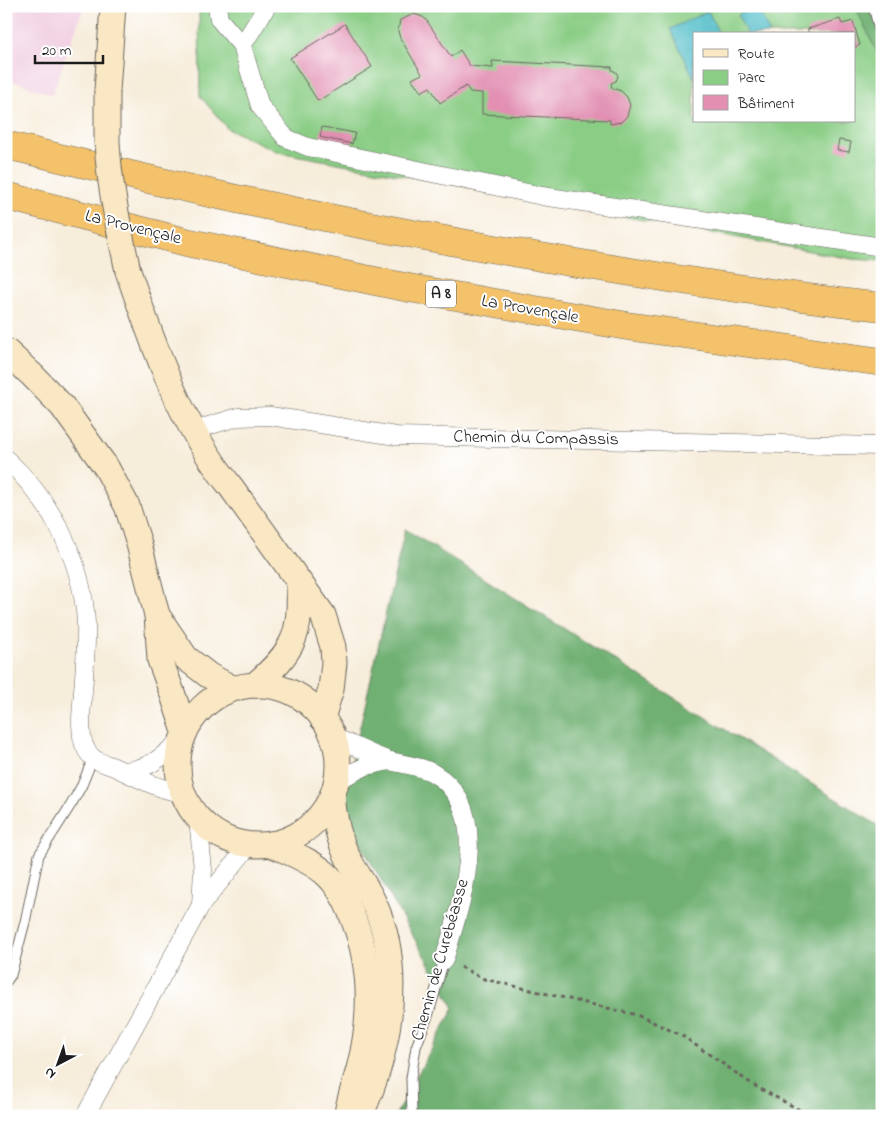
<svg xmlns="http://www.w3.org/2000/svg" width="888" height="1122" viewBox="0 0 888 1122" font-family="'Indie Flower',sans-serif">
<rect width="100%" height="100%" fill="#fff"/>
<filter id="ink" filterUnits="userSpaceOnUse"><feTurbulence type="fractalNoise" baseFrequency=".02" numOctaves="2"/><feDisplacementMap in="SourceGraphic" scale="10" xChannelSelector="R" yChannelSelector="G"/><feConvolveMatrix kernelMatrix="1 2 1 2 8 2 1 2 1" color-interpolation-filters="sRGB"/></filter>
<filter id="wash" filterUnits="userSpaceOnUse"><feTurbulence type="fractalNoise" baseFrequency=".0096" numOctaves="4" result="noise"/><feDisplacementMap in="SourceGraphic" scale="20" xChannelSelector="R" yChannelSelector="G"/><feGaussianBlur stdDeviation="1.12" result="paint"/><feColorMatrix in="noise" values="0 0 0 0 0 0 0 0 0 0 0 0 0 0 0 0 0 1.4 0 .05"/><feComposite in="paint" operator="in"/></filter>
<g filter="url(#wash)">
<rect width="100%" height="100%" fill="#f7eddb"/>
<polygon fill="#f1d0e2" points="6,6 84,6 52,95 6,78"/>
<path fill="#8acd85" stroke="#537450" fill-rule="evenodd" d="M 199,6 L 882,6 L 882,261 L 852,259 L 279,152 L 228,129 L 200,96 ZM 694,34 L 854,34 L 854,121 L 694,121 Z"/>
<g fill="#6fb072" stroke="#466647">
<polygon points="855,6 882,6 882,63"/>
<polygon points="405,529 882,828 882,1116 395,1116 454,1008 341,810"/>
</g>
<g fill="#4ebcc8" stroke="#356c72">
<polygon points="752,6 757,6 770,34 747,34 738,15"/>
<polygon points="708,11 719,34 694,34 694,78 670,29"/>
</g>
<g id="blocks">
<g fill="#e28fb2">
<polygon points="414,14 423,17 427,21 451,57 460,50 470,66 493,68 492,61 612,67 612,70 616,72 618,76 616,81 611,83 612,88 621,91 627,97 630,105 627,116 621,122 610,124 610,120 482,114 482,93 470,92 466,86 440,103 430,87 421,92 412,79 422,74 400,38 398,31 400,20"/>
<polygon points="840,19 842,24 853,21 860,45 854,48 854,34 808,34 808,29"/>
<polygon points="345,24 372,67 318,101 290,58"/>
<polygon points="322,127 355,133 352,144 320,137"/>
<polygon points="839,140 851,142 849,152 837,150"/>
</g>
</g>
</g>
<g filter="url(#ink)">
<use href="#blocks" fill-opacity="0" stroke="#69655f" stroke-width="1"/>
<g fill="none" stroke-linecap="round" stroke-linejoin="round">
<g stroke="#69655f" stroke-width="11">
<g id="lane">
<polyline points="873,6 882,42"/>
<polyline points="6,982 11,975 25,922 39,855 72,803 82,785 93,758"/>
<polyline points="412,1116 411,1078 416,1047 429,1013 444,960"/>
</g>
</g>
<g stroke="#69655f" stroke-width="19">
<g id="street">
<polyline points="217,6 219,19 242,46 260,106 286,138 308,147 542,196 882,247"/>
<polyline points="242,46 267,6"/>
<polyline points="194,433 208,426 238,417 270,416 396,436 882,446"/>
<path d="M 6,459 C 51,500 83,561 86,623 C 87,654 83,686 81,718 C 81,731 81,748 93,758 C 98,762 107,764 114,767 C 137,777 158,790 184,793"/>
<path d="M 333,737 C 352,744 370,755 390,761 C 405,765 419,765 433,773 C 496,809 460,906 444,960"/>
<path d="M 123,771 C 151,769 161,757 181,740"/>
<polyline points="336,781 366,766 390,761"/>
<polyline points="198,818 203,870 201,905"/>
<polyline points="85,1116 201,905 250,844"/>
</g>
</g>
<g stroke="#69655f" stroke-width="27">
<g id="secondary">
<polyline points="107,91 113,6"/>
<path d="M 128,271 C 154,347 180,424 231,487 L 323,615 L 333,647 L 334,663 L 331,689 L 322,718"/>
<polyline points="6,351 32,375 62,406 106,467 127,506 139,544 157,615 160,660 173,695 185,732"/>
<polyline points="157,615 186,658 208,675 232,688"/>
<path d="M 255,685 C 295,650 301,635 299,583"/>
<circle cx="258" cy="765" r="80"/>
<path d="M 332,796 C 334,818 338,838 348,858 C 356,873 366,886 373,901 C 405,968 390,1051 360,1116"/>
<path d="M 271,844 C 290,853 310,860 325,873 C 339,885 347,902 353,918 C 372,966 372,1016 360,1065 C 356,1081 350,1097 347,1113"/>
</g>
</g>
<g stroke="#69655f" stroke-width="29">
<g id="highway">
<path d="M 6,145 C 102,168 198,192 294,211 C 489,250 685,284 882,307"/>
<polyline points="6,196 190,243 409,288 627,326 882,362"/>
</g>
</g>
<polyline stroke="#69655f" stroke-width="3" stroke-dasharray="4 4" stroke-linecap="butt" points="461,967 484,979 637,1015 681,1035 755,1086 811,1116"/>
<use href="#lane" stroke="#fff" stroke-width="9"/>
<use href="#street" stroke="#fff" stroke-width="18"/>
<use href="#secondary" stroke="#fae7c3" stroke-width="25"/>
<use href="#highway" stroke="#f3c26a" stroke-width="28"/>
<g stroke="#69655f" stroke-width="27" stroke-linecap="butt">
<path id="secondary-bridge" d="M 107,91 C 107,108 107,125 107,141 C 109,185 119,228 128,271"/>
</g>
<use href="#secondary-bridge" stroke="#fae7c3" stroke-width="25"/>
</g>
</g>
<g text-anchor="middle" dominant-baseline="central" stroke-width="4" stroke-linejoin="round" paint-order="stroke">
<rect fill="#fff" stroke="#606060" stroke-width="1" x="426" y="280.5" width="30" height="27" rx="4"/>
<g font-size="16" font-weight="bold" fill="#1c1c1c">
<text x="441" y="294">A 8</text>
</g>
<g font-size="18" fill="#1c1c1c" stroke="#fff">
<text transform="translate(133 228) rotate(14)">La Provençale</text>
<text transform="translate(530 310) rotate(10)">La Provençale</text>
<text transform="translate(536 439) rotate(1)">Chemin du Compassis</text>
<text transform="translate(441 960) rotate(-74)">Chemin de Curebéasse</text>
</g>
</g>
<rect width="888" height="1122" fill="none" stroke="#fff" stroke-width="25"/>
<rect x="693" y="32" width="162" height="90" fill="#ffffff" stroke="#a4a4a4"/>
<rect x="703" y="49" width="25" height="8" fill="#fae7c3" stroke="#a4a4a4"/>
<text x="738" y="58" font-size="15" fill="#1c1c1c">Route</text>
<rect x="703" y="70" width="25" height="15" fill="#8acd85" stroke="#a4a4a4"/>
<text x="738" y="82" font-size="15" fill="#1c1c1c">Parc</text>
<rect x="703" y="95" width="25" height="15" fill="#e28fb2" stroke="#a4a4a4"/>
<text x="738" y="108" font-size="15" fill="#1c1c1c">Bâtiment</text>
<g transform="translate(58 1064) rotate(221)" stroke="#ffffff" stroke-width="4" paint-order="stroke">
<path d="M0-4L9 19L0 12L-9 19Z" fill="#1c1c1c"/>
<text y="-8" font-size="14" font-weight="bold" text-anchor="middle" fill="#1c1c1c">N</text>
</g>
<path d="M35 55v8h68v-8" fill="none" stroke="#1c1c1c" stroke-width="2.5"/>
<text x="42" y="55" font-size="15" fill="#1c1c1c" stroke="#ffffff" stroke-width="4" paint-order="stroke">20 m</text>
</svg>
